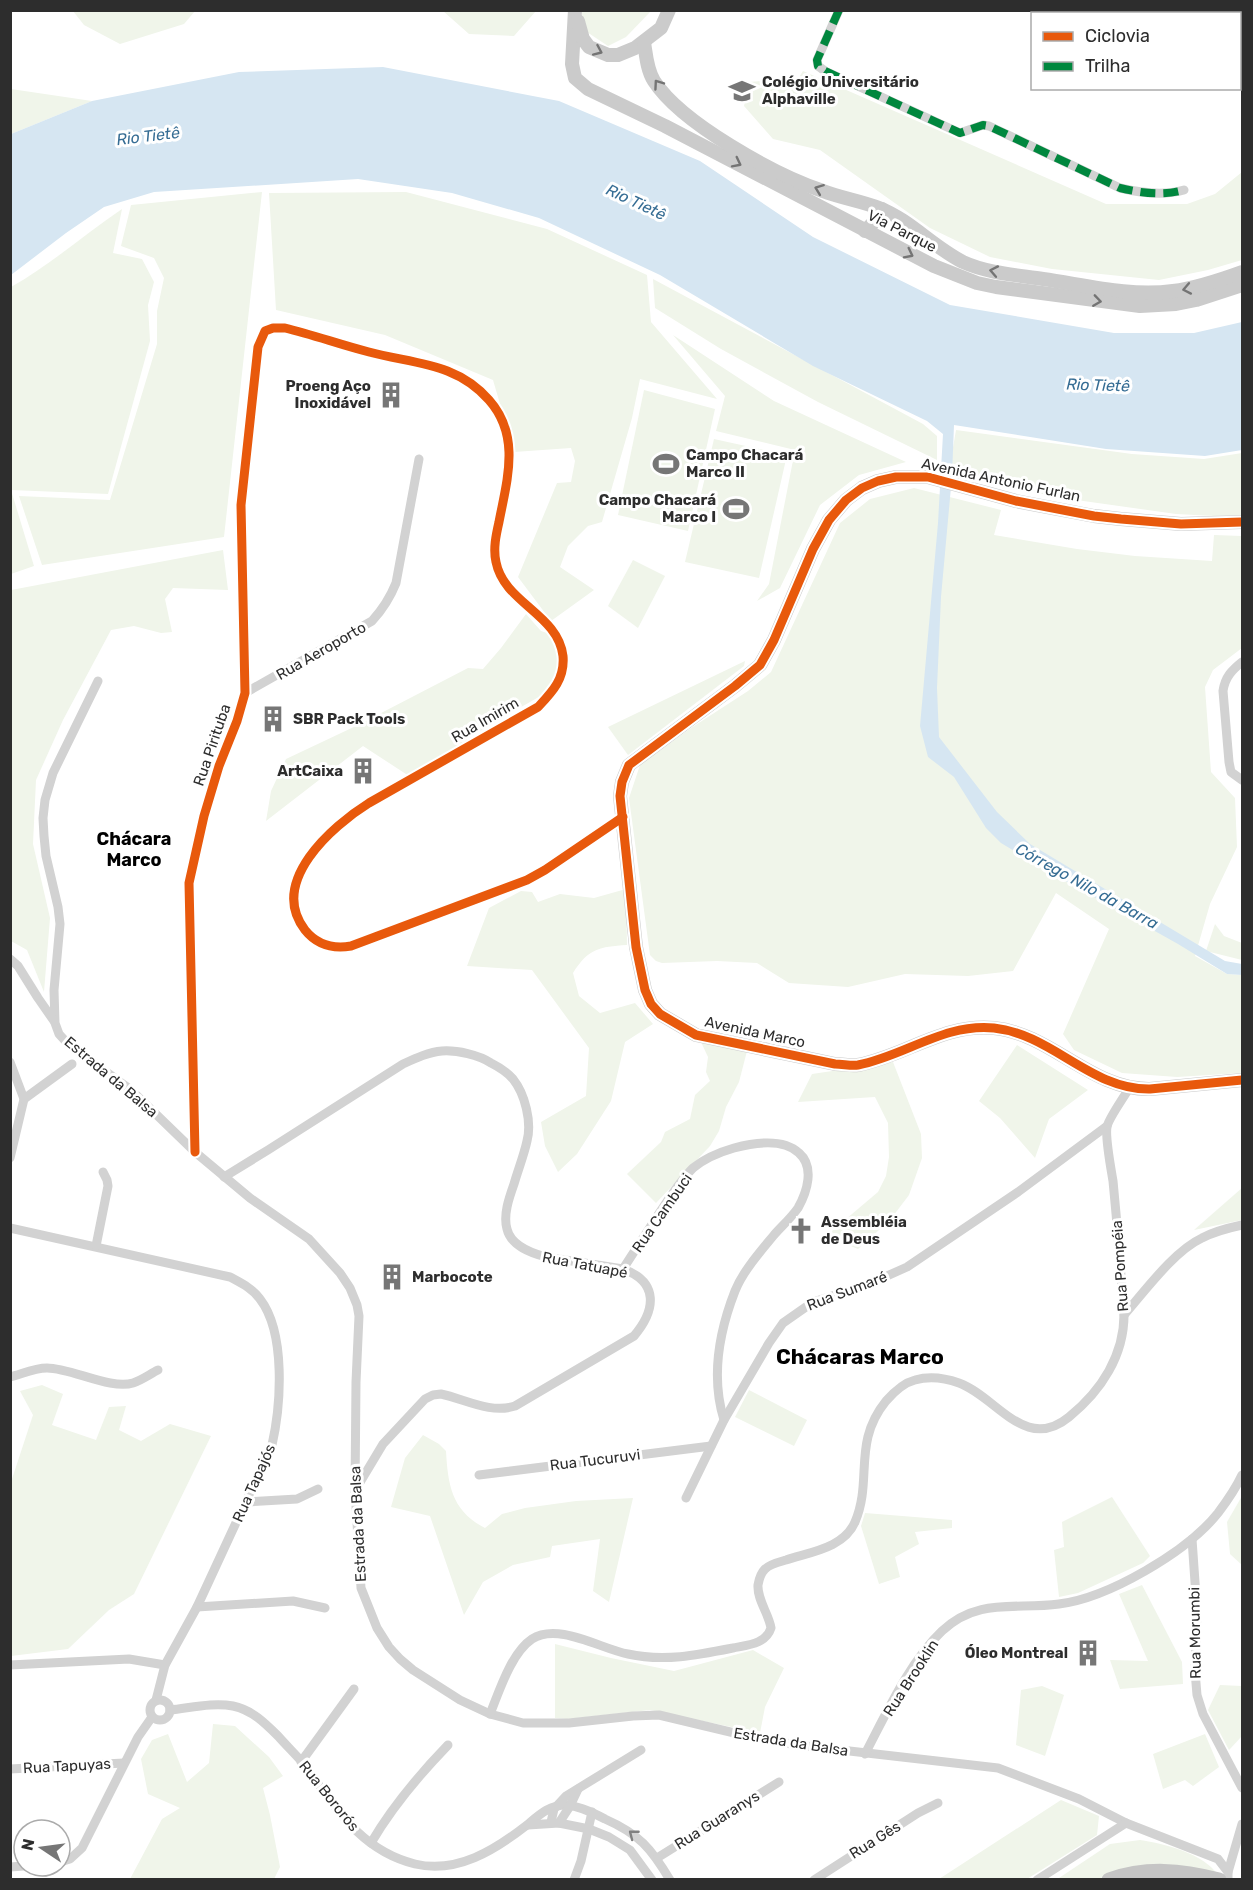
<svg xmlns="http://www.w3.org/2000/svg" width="1253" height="1890" viewBox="0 0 1253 1890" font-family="Rubik,sans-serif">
<rect width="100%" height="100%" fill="#fff"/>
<g fill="#f0f5ea">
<polygon points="73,11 195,11 184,24 120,44 84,25"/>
<polygon points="443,11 442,11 536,11 514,36 469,34"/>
<polygon points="581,11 651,11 626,37 608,46 587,32"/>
<polygon points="803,71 1106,204 1187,204 1215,194 1242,172 1242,260 1208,270 1159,280 1052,269 990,257 930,228 820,150 773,139 744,106 749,82 773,80 796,82"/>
<polygon points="11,89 92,101 11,134"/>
<polygon points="262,192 224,537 42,565 19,496 110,500 157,344 157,311 164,278 154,258 121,246 131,205"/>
<polygon points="406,192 547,229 647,275 651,322 717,399 640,379 632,418 602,522 588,526 568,546 560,567 594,590 551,621 518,577 557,483 571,482 575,461 571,448 514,452 493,380 385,335 276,310 269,193"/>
<path d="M 122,209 L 113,253 L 142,259 L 154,282 L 148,305 L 150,341 L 108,494 L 11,490 L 34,566 L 11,574 L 11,287 C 50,265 84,235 122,209 Z"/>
<polygon points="653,279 923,424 937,436 937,460 818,402 721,349 655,308"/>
<polygon points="673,335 774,401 906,462 859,475 820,505 780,588 757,601 769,584 795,450 716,431 725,396"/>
<polygon points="644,390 715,409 688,531 618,515"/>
<polygon points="956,430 1132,454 1204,459 1242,453 1242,515 1214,516 1176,514 1055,497 949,471"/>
<polygon points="714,439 787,455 759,578 685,562"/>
<polygon points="914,488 1001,510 994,535 1077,549 1135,556 1212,561 1214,535 1242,536 1242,648 1213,670 1205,687 1211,772 1235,798 1237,847 1210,904 1195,956 1227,974 1242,975 1242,1073 1177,1077 1122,1073 1074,1050 1063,1034 1109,929 1056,893 1013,971 968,976 905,974 848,987 789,983 757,963 717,961 662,963 656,961 650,955 629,798 640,765 691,728 748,691 771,672 840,523 870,499"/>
<polygon points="223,550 228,590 173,588 165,599 172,632 161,633 134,626 111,630 63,720 36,780 33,844 50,918 44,992 27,950 11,941 11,590"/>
<polygon points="633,560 665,576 638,628 608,606"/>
<polygon points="526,614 541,631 550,634 559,658 557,677 544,694 493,723 409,776 363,746 266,821 271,791 286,759 358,725 468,668 483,669 501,648"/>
<polygon points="745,661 744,666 628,755 608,727"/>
<path d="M 626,889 L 627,945 C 599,947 589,948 573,973 L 579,996 L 600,1013 L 635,1003 L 653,1024 L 625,1042 L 611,1101 L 577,1154 L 558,1172 L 545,1146 L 541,1122 L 586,1096 L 589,1048 L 532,970 L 467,966 L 489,908 L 521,891 L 532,892 L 538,902 L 560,894 L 594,898 Z"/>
<polygon points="1215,924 1224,936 1242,943 1242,960 1206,951"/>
<polygon points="701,1042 747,1051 739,1082 726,1107 719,1131 710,1146 656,1203 627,1174 661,1142 665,1132 690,1119 695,1095 710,1081 706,1072 708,1057"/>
<polygon points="1017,1045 1088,1090 1049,1119 1035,1158 1000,1118 979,1101"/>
<polygon points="893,1062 921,1134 922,1158 909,1195 890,1220 858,1249 826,1236 878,1192 886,1176 889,1157 888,1123 875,1097 798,1102 812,1074"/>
<polygon points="1242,1188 1242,1220 1194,1230"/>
<polygon points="42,1385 63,1394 52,1425 96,1440 109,1407 126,1406 119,1430 141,1441 170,1424 211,1436 134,1594 109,1610 68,1649 11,1656 11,1482 33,1415 20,1391"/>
<polygon points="749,1390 807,1420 794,1446 735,1417"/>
<path d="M 423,1435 L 439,1444 L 446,1451 C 448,1486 452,1511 485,1528 L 502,1514 L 525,1508 L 576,1501 L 633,1498 L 609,1602 L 593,1591 L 600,1539 L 552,1546 L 550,1557 L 513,1565 L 483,1582 L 464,1615 L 430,1516 L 391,1507 L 405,1458 Z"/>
<polygon points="1242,1496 1242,1565 1230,1554 1227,1522"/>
<polygon points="1112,1497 1150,1556 1143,1563 1078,1593 1059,1597 1054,1550 1064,1547 1062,1522"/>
<polygon points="865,1513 952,1520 952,1528 915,1532 919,1544 895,1557 900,1577 879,1584 861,1526"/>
<polygon points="1142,1585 1182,1662 1183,1684 1120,1689 1110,1660 1148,1661 1119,1594"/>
<polygon points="555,1644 611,1658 674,1671 753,1650 784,1668 765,1707 760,1733 650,1710 567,1719 555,1718"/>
<polygon points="1220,1685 1242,1686 1242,1736 1229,1750 1208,1710"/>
<polygon points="1042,1686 1064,1695 1045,1756 1016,1745 1021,1690"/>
<polygon points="213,1724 235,1726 269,1757 283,1776 263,1788 270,1815 280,1867 274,1879 130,1879 162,1819 180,1808 148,1794 141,1759 152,1740 168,1734 187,1782 209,1763"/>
<polygon points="1205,1734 1219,1767 1193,1786 1185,1780 1163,1789 1153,1754"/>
<polygon points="1061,1800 1099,1816 1097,1835 1027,1879 939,1879"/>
<path d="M 1140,1840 C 1165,1844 1203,1853 1218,1875 L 1113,1873 L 1099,1879 L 1056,1880 L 1110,1844 Z"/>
</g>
<polygon fill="#d6e6f2" points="383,67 559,101 700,161 813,237 950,305 1114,333 1194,333 1242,322 1242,450 1205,456 1106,449 954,425 952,476 941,597 937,688 939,737 997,812 1030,844 1225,961 1242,964 1242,975 1227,974 1178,944 1044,869 1001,843 986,828 954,777 928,757 920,726 938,523 943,434 927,421 813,366 660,275 539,218 452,193 358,179 154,192 104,207 66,233 11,275 11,134 92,101 239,72"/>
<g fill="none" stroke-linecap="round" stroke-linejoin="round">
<g stroke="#d2d2d2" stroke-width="9">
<path d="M 839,10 L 817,60 L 818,66 L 825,71 L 960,133 L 983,125 L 989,126 L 1120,188 C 1141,193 1163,196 1184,190"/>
<polyline points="1036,10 1040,14"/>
<polyline points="1240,21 1242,17"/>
<path d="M 1242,662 C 1232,670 1225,677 1223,691 L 1229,762 L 1231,772 L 1242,780"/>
<polyline points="98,681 53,773 45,800 43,818 44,836 46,856 58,907 60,924 54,990 55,1023 59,1034 69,1045 131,1090 195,1152 250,1198 309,1239 340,1273 350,1288 357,1305 359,1316 356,1382 355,1490 361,1588 377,1628 389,1647 400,1659 413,1670 460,1700 490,1714 523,1723 569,1723 633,1716 659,1715 747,1736 797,1745 998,1768 1079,1799 1126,1823 1218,1859 1228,1872 1228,1880"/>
<path d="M 245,693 L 372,621 C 383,609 390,598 396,583 L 419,459"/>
<polyline points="10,959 18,966 38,998 54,1021"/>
<polyline points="10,1062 24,1099 10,1158"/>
<polyline points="24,1099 72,1064"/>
<path d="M 195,1152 L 189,883 L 204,816 L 219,766 L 237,721 L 245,693 L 241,505 L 258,347 L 265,331 L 273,328 L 285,328 C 314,335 341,345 369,352 C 413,364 456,362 489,400 C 521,436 507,480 499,522 C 496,535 493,549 496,562 C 504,603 558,614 563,656 C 565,679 552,692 538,707 L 369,803 C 332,826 268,882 305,930 C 317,945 333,949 351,946 L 527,880 L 545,870 L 623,817"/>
<path d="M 224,1177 L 268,1150 L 403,1064 C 416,1058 429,1052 442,1051 C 457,1050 479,1055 491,1063 C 499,1067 507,1072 513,1079 C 525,1094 532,1122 527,1141 C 524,1155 518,1170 514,1184 C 509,1198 503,1215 507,1229 C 511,1246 531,1253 546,1257 L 623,1269 C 659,1282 656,1310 634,1336 L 515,1406 C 490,1414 465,1399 441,1394 L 433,1395 L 425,1399 L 383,1444 L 356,1489"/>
<path d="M 10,1228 L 230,1277 C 241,1283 252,1288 260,1299 C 286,1333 281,1405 272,1445 L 197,1607 L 165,1665 L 156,1700"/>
<polyline points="96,1246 108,1186 107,1180 103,1172"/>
<path d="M 623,1269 C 635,1250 648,1231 660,1212 C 670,1197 680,1181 693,1168 C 704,1159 720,1152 734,1148 C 753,1143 783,1138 799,1153 C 815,1167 807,1192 798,1208 C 791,1218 782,1226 774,1235 C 760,1252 743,1271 735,1291 C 719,1332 711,1378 724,1420"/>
<path d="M 1124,1315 C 1145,1291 1174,1251 1202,1238 C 1215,1231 1228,1228 1242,1225"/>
<path d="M 10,1377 C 22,1374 34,1368 47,1368 C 71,1368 111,1390 133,1383 C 142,1380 150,1374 158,1370"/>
<polyline points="479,1475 711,1446"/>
<polyline points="686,1498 724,1420 769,1343 783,1323 813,1302 867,1285 907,1267 1018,1192 1107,1126"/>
<polyline points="246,1502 297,1499 318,1489"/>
<polyline points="1192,1539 1197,1611 1195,1671 1197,1695 1203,1714 1242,1788"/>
<polyline points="197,1607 293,1601 325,1608"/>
<polyline points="10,1665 129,1659 165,1665"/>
<circle cx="160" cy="1710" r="10"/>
<path d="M 170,1710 C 190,1708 213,1702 233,1706 C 252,1710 265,1723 278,1736 C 286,1745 295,1754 303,1763 C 335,1806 359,1850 415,1864 C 457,1874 495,1850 527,1825 C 539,1815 549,1805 566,1805 C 579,1806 594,1813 605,1819 C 639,1834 651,1848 670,1880"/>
<path d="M 490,1714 C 499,1692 511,1653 532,1639 C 558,1622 601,1649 628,1654 C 664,1662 698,1655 733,1648 C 748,1645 766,1644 771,1628 C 769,1614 757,1600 758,1585 C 759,1579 761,1573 765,1569 C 770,1564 779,1562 786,1560 C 810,1552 844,1548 855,1522 C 873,1480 852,1443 886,1401 C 893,1393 903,1383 915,1380 C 929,1376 945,1378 959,1383 C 997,1397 1025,1453 1069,1417 C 1101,1391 1125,1355 1124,1312 C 1124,1300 1122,1288 1121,1276 C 1119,1244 1116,1213 1113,1181 C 1111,1169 1105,1137 1107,1127 C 1108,1119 1125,1096 1129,1088"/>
<path d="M 865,1754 C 886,1714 910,1661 942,1631 C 978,1597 1016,1610 1059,1604 C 1108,1598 1187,1552 1218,1513 C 1227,1501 1236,1488 1242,1475"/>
<polyline points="301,1762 354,1689"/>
<polyline points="10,1769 124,1763"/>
<polyline points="551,1822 554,1809 566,1796 641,1750"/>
<polyline points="559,1823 570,1806 578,1789"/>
<polyline points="528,1825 559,1823 589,1829 609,1837 630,1850 652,1880"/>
<path d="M 371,1843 C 392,1807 420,1774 448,1745"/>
<polyline points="657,1858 779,1782"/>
<polyline points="60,1862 70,1859 82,1848 138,1737 152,1717"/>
<polyline points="10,1867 24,1866"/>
<polyline points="1228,1872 1242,1824"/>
<polyline points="574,1880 581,1861 592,1812"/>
<polyline points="814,1880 918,1813 938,1803"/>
<polyline points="1037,1880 1126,1823"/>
</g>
<g stroke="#cbcbcb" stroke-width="14">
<polyline points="575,10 572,64 575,78 588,89 665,126 934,266 977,283 996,287 1140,306 1176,304 1196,300 1242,285"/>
<polyline points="578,21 583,39 589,47 608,55 618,55 635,48 661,28 669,10"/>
<path d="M 644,42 C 646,55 647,70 654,81 C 681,123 775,175 823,191 C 841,198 861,201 879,208 C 910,220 933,247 963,262 C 987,273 1017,275 1043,279 C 1085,285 1130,297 1173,291 C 1197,288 1220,280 1242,272"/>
<polyline points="865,231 875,221 882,209"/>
<path d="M 1242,522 L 1181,524 L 1121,519 L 1094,516 L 1016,501 L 928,477 L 896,477 L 878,481 L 862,488 L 846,500 L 829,520 L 813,549 L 774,640 L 760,665 L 735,686 L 629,765 L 622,782 L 620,796 L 636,947 L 645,990 L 651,1004 L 660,1014 L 696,1035 L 835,1064 C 843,1064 851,1066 858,1065 C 905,1056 944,1023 994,1028 C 1052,1034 1091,1090 1150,1089 L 1242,1080"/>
</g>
<path stroke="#c5c5c5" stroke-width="15" d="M 1109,1880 C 1146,1867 1181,1870 1219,1880"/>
<g stroke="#00873e" stroke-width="8" stroke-dasharray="15 8" stroke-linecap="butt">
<path d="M 839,10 L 817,60 L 818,66 L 825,71 L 960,133 L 983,125 L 989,126 L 1120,188 C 1141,193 1163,196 1184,190"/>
<polyline points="1036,10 1040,14"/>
<polyline points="1240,21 1242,17"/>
</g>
<g stroke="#fff" stroke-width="13">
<g id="cycleway">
<path d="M 1242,522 L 1181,524 L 1121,519 L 1094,516 L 1016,501 L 928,477 L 896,477 L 878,481 L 862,488 L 846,500 L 829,520 L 813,549 L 774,640 L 760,665 L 735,686 L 629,765 L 622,782 L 620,796 L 636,947 L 645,990 L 651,1004 L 660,1014 L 696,1035 L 835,1064 C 843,1064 851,1066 858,1065 C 905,1056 944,1023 994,1028 C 1052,1034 1091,1090 1150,1089 L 1242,1080"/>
<path d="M 195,1152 L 189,883 L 204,816 L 219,766 L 237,721 L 245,693 L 241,505 L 258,347 L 265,331 L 273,328 L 285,328 C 314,335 341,345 369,352 C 413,364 456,362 489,400 C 521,436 507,480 499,522 C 496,535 493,549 496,562 C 504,603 558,614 563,656 C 565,679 552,692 538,707 L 369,803 C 332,826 268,882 305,930 C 317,945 333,949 351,946 L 527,880 L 545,870 L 623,817"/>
</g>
</g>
<use href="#cycleway" stroke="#e8590c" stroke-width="9"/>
</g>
<defs><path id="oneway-chevron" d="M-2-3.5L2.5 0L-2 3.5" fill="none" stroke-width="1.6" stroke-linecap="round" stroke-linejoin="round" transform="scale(1.5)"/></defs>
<g stroke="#747474">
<use href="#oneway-chevron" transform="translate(598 51) rotate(24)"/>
<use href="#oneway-chevron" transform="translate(658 84) rotate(-125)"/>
<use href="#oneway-chevron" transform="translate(737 163) rotate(27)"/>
<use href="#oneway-chevron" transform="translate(819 189) rotate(-159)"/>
<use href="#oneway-chevron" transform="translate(909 254) rotate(27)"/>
<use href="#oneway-chevron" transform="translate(994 271) rotate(-169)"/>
<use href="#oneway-chevron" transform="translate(1187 289) rotate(169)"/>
<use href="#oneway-chevron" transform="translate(1097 301) rotate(8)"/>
</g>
<use stroke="#808080" href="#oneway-chevron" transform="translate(633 1834) rotate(-142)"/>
<defs>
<g id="school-bare" transform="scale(2.07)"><path d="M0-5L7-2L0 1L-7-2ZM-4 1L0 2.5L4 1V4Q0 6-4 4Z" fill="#767676" stroke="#fff" stroke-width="2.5" paint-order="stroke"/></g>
<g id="building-bare" transform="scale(2.07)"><path d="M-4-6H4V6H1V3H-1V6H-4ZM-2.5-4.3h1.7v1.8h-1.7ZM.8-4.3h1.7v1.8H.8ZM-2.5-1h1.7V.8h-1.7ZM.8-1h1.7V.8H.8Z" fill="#767676" stroke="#fff" stroke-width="2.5" paint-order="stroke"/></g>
<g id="stadium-bare" transform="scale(2.07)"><path d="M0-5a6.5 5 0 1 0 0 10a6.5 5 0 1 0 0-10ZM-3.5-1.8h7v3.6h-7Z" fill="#767676" stroke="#fff" stroke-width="2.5" paint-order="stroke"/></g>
<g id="church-bare" transform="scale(2.07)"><path d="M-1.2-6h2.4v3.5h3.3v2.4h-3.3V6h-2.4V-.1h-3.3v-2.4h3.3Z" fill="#767676" stroke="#fff" stroke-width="2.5" paint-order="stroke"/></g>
</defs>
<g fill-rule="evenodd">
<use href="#school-bare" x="742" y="91"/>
<use href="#building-bare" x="391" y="395"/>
<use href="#stadium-bare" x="666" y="464"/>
<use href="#stadium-bare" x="736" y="509"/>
<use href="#building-bare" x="273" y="719"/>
<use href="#building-bare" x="363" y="771"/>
<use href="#church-bare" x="801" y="1231"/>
<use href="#building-bare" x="392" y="1277"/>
<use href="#building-bare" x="1088" y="1653"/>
</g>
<g text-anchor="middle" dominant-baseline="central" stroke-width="6" stroke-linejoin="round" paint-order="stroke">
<g font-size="15" font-weight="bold" fill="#2d2d2d" stroke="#fff" text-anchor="start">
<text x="762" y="82">Colégio Universitário<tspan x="762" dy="17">Alphaville</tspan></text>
<text x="371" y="386" text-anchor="end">Proeng Aço<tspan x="371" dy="17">Inoxidável</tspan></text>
<text x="686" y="455">Campo Chacará<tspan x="686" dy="17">Marco II</tspan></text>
<text x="716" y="500" text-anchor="end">Campo Chacará<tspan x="716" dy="17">Marco I</tspan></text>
<text x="293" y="719">SBR Pack Tools</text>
<text x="343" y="771" text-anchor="end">ArtCaixa</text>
<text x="821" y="1222">Assembléia<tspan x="821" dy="17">de Deus</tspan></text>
<text x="412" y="1277">Marbocote</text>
<text x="1068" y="1653" text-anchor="end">Óleo Montreal</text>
</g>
<g font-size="15" fill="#2d2d2d" stroke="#fff">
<text transform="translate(902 231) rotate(27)">Via Parque</text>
<text transform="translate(1001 480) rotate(12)">Avenida Antonio Furlan</text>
<text transform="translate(321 651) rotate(-30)">Rua Aeroporto</text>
<text transform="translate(485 720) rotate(-30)">Rua Imirim</text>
<text transform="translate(212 745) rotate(-71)">Rua Pirituba</text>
<text transform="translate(755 1032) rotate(12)">Avenida Marco</text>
<text transform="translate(111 1077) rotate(40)">Estrada da Balsa</text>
<text transform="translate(662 1213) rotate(-55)">Rua Cambuci</text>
<text transform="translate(585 1265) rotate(11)">Rua Tatuapé</text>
<text transform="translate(1120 1266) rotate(-94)">Rua Pompéia</text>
<text transform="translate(847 1291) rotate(-21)">Rua Sumaré</text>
<text transform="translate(595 1460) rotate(-7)">Rua Tucuruvi</text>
<text transform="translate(254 1483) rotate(-66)">Rua Tapajós</text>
<text transform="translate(358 1524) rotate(-93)">Estrada da Balsa</text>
<text transform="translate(1195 1633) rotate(-91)">Rua Morumbi</text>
<text transform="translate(911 1678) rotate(-57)">Rua Brooklin</text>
<text transform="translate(791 1742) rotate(9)">Estrada da Balsa</text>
<text transform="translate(67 1766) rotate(-3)">Rua Tapuyas</text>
<text transform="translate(329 1796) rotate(51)">Rua Bororós</text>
<text transform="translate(717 1820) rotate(-32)">Rua Guaranys</text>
<text transform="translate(875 1840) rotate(-32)">Rua Gês</text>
</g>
<g font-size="16" font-style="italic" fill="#366d94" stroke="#fff">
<text transform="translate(148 136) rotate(-7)">Rio Tietê</text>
<text transform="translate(636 202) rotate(25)">Rio Tietê</text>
<text transform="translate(1098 385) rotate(2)">Rio Tietê</text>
<text transform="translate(1087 886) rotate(29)">Córrego Nilo da Barra</text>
</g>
<g font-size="18" font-weight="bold" fill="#000" stroke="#fff">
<text x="134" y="839">Chácara<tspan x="134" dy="21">Marco</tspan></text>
</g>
<g font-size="21" font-weight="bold" fill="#000" stroke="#fff">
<text x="860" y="1356">Chácaras Marco</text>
</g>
</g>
<rect width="1253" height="1890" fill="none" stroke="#2d2d2d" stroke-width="24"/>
<rect x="1031" y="12" width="210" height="78" fill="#ffffff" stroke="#ababab" stroke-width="1.5"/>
<rect x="1043" y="32" width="30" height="9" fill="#e8590c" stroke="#ababab" stroke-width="1.5"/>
<text x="1085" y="42" font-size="18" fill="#2d2d2d">Ciclovia</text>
<rect x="1043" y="62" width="30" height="9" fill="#00873e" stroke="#ababab" stroke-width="1.5"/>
<text x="1085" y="72" font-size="18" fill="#2d2d2d">Trilha</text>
<g transform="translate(42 1848) rotate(283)"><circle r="28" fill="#ffffff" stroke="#ababab" stroke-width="1.5"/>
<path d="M0-4.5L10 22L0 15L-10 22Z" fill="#767676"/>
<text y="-9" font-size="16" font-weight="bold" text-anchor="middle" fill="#2d2d2d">N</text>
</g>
</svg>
